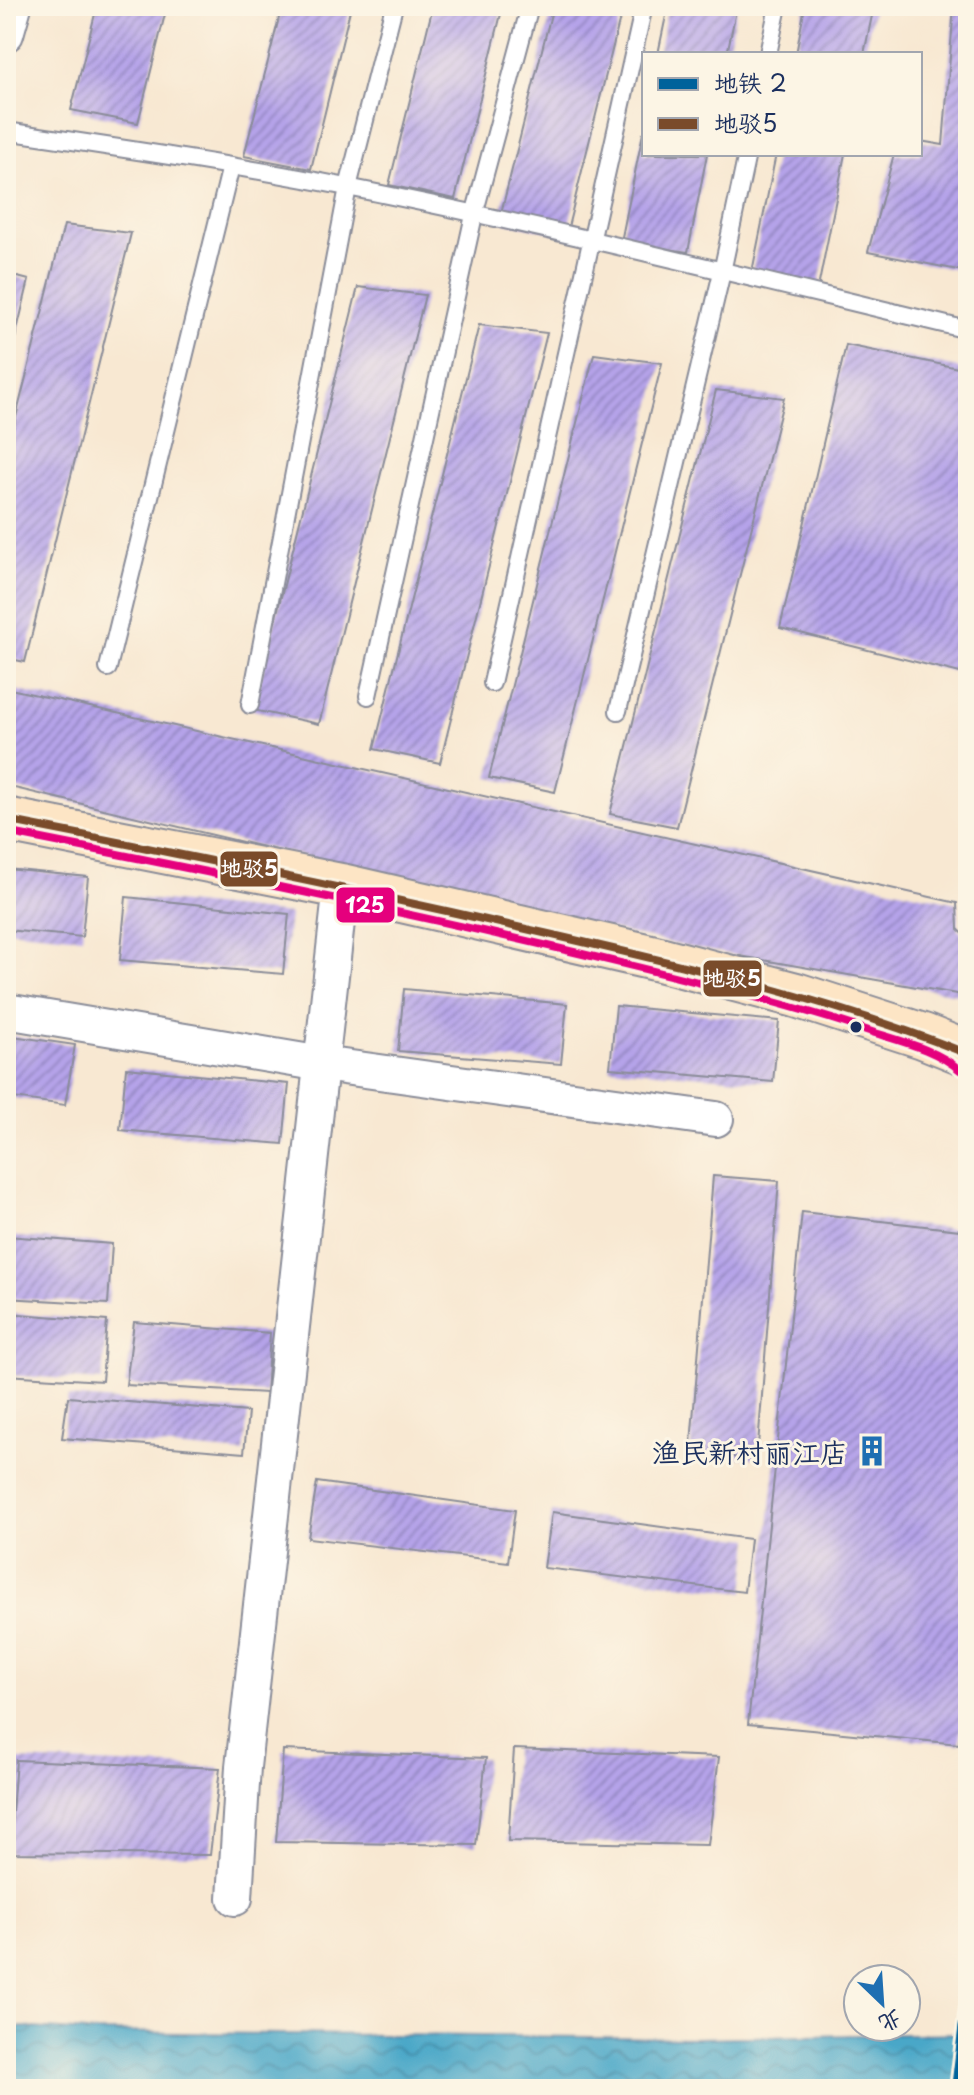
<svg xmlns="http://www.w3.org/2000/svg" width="974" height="2095" viewBox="0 0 974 2095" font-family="'Playpen Sans','LXGW WenKai TC',sans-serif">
<defs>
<pattern id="water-waves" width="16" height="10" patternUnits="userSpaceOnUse" patternTransform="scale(2)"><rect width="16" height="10" fill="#4aa7c8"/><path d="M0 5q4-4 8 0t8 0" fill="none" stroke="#3d88a6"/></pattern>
<pattern id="building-hatch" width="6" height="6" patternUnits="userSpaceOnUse" patternTransform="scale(2)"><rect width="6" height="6" fill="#b5a3e9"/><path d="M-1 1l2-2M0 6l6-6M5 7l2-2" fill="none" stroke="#9285c0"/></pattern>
</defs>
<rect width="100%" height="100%" fill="#fcf5e5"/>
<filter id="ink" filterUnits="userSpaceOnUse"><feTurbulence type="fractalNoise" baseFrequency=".0125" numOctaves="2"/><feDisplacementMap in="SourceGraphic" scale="16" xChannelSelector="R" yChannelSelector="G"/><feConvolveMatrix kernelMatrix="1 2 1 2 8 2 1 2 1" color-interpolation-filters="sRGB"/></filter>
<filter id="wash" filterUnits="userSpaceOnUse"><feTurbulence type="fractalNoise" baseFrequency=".006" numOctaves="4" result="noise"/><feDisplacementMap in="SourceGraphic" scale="32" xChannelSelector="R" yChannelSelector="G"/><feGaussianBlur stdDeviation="1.8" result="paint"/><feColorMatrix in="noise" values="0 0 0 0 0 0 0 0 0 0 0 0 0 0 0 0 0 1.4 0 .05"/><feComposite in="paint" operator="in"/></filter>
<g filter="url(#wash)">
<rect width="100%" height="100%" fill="#f8e8d2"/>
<polygon fill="url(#water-waves)" stroke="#326b93" stroke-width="2" points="6,2026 87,2032 697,2038 968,2033 968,2089 6,2089"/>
<g id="blocks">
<g fill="url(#building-hatch)">
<polygon points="97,6 167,6 138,123 71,110"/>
<polygon points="282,6 351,6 311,169 244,156"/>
<polygon points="433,6 503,6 455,199 389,185"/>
<polygon points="553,6 623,6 566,235 499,221"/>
<polygon points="668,6 737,6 727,54 658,54"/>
<polygon points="805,6 874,6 864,54 796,54"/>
<polygon points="954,6 968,6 968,272 868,252 894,154 920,154 920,141 943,145"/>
<polygon points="643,133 644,154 707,154 688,252 621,242"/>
<polygon points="776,154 845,154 818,288 751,277"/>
<polygon points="64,225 131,233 25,662 6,658 6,457"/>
<polygon points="6,274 29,280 7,372 6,372"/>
<polygon points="358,287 425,295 319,724 253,710"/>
<polygon points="479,325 547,333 440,763 374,749"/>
<polygon points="846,345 968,370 968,675 780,628"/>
<polygon points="594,354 662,363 555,792 489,778"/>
<polygon points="716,390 784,398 677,827 610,814"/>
<polygon points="6,688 957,903 958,929 968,938 968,996 683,946 6,786"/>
<polygon points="6,869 88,877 82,937 6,930"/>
<polygon points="126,897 289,914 283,974 120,960"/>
<polygon points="404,989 567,1004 561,1064 398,1051"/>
<polygon points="616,1006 779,1021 773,1082 610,1068"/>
<polygon points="6,1035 75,1045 65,1105 6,1097"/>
<polygon points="126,1068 289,1084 283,1144 120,1130"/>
<polygon points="713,1176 779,1181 757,1458 690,1456"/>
<polygon points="802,1212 968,1231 968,1672 959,1744 748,1724"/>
<polygon points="6,1236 112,1244 108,1304 6,1298"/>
<polygon points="6,1313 107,1321 102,1381 6,1375"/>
<polygon points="134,1322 270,1333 266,1393 126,1385"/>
<polygon points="68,1397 248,1412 244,1453 62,1438"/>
<polygon points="317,1482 515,1510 508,1562 308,1538"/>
<polygon points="552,1512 750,1539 744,1592 544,1568"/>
<polygon points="514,1749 719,1757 708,1845 508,1841"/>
<polygon points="283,1750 486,1758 476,1845 276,1842"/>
<polygon points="16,1760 220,1768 210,1855 9,1853"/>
</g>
</g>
</g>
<g filter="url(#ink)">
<use href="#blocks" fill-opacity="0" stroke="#8a8c98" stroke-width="2"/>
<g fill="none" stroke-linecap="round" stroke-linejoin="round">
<g stroke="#8a8c98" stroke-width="20">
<g id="lane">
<polyline points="768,54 778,6"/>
<path d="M 6,131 C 120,148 234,165 347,187 C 555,228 762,281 968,330"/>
<polyline points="108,668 231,166"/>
<polyline points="492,683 644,6"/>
<polyline points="368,696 474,215 530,6"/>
<polyline points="250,705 348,187 394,6"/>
<polyline points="618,711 722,272 747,154"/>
</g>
</g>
<g stroke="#8a8c98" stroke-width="38">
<g id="street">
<polyline points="6,34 14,6"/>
<polyline points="6,1011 322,1064 716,1119"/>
<polyline points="235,1898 243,1767 341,886"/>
</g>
</g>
<g stroke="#8a8c98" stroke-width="48">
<polyline id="secondary" points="6,820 341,886 659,959 796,995 923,1036 968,1054"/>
</g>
<use href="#lane" stroke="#fff" stroke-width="16"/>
<use href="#street" stroke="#fff" stroke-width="34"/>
<use href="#secondary" stroke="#fde5c5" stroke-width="44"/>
<g stroke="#fcf5e5" stroke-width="14">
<path id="bus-1" d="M 6,820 C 186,855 365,892 544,933 C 688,966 831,999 968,1054"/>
</g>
<g stroke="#fcf5e5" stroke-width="14">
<path id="bus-2" d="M 6,832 C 246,879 485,928 721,988 C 772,1001 823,1015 872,1032 C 903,1042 935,1049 960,1070"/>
</g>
<use href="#bus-1" stroke="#7a4b2a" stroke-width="8"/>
<use href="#bus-2" stroke="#e5007d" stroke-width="8"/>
<g stroke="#fcf5e5" stroke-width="16">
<polyline id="metro-1" points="956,2089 968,1989"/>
</g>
<use href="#metro-1" stroke="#00629b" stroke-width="10"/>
</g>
</g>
<defs>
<g id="building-bare" transform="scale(2.4)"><path d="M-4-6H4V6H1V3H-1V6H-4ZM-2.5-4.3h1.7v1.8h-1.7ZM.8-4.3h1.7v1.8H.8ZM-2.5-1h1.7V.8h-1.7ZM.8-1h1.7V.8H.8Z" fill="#1f6fb2" stroke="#fcf5e5" stroke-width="2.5" paint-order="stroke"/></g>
</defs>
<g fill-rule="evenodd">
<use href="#building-bare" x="872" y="1451"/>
</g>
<circle fill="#1b2f5e" stroke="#fcf5e5" stroke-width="3" cx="856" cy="1027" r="7"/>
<g text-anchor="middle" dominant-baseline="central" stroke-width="6" stroke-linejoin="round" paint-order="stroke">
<g font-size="28" fill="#1b2f5e" stroke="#fcf5e5" text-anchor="end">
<text x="848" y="1451">渔民新村丽江店</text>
</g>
</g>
<g stroke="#fcf5e5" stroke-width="3">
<rect x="219" y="850" width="60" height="38" rx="8" fill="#7a4b2a"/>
<rect x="335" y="886" width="61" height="38" rx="8" fill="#e5007d"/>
<rect x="702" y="959" width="61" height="39" rx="8" fill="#7a4b2a"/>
</g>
<g font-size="22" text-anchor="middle" font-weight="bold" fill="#fff">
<text x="249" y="876">地驳5</text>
<text x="365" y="913">125</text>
<text x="732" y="986">地驳5</text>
</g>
<rect width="974" height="2095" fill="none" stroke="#fcf5e5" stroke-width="32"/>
<rect x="642" y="52" width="280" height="104" fill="#fcf5e5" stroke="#a2a6af" stroke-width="2"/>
<rect x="658" y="78" width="40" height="12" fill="#00629b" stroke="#a2a6af" stroke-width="2"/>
<text x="714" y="92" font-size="24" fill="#1b2f5e">地铁 2</text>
<rect x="658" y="118" width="40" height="12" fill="#7a4b2a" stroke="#a2a6af" stroke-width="2"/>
<text x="714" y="132" font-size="24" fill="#1b2f5e">地驳5</text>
<g transform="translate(882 2003) rotate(155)"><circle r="38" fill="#fcf5e5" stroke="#a2a6af" stroke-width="2"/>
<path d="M0-6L14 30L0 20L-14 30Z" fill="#1f6fb2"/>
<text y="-12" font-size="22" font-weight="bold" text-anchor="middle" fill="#1b2f5e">北</text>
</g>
</svg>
